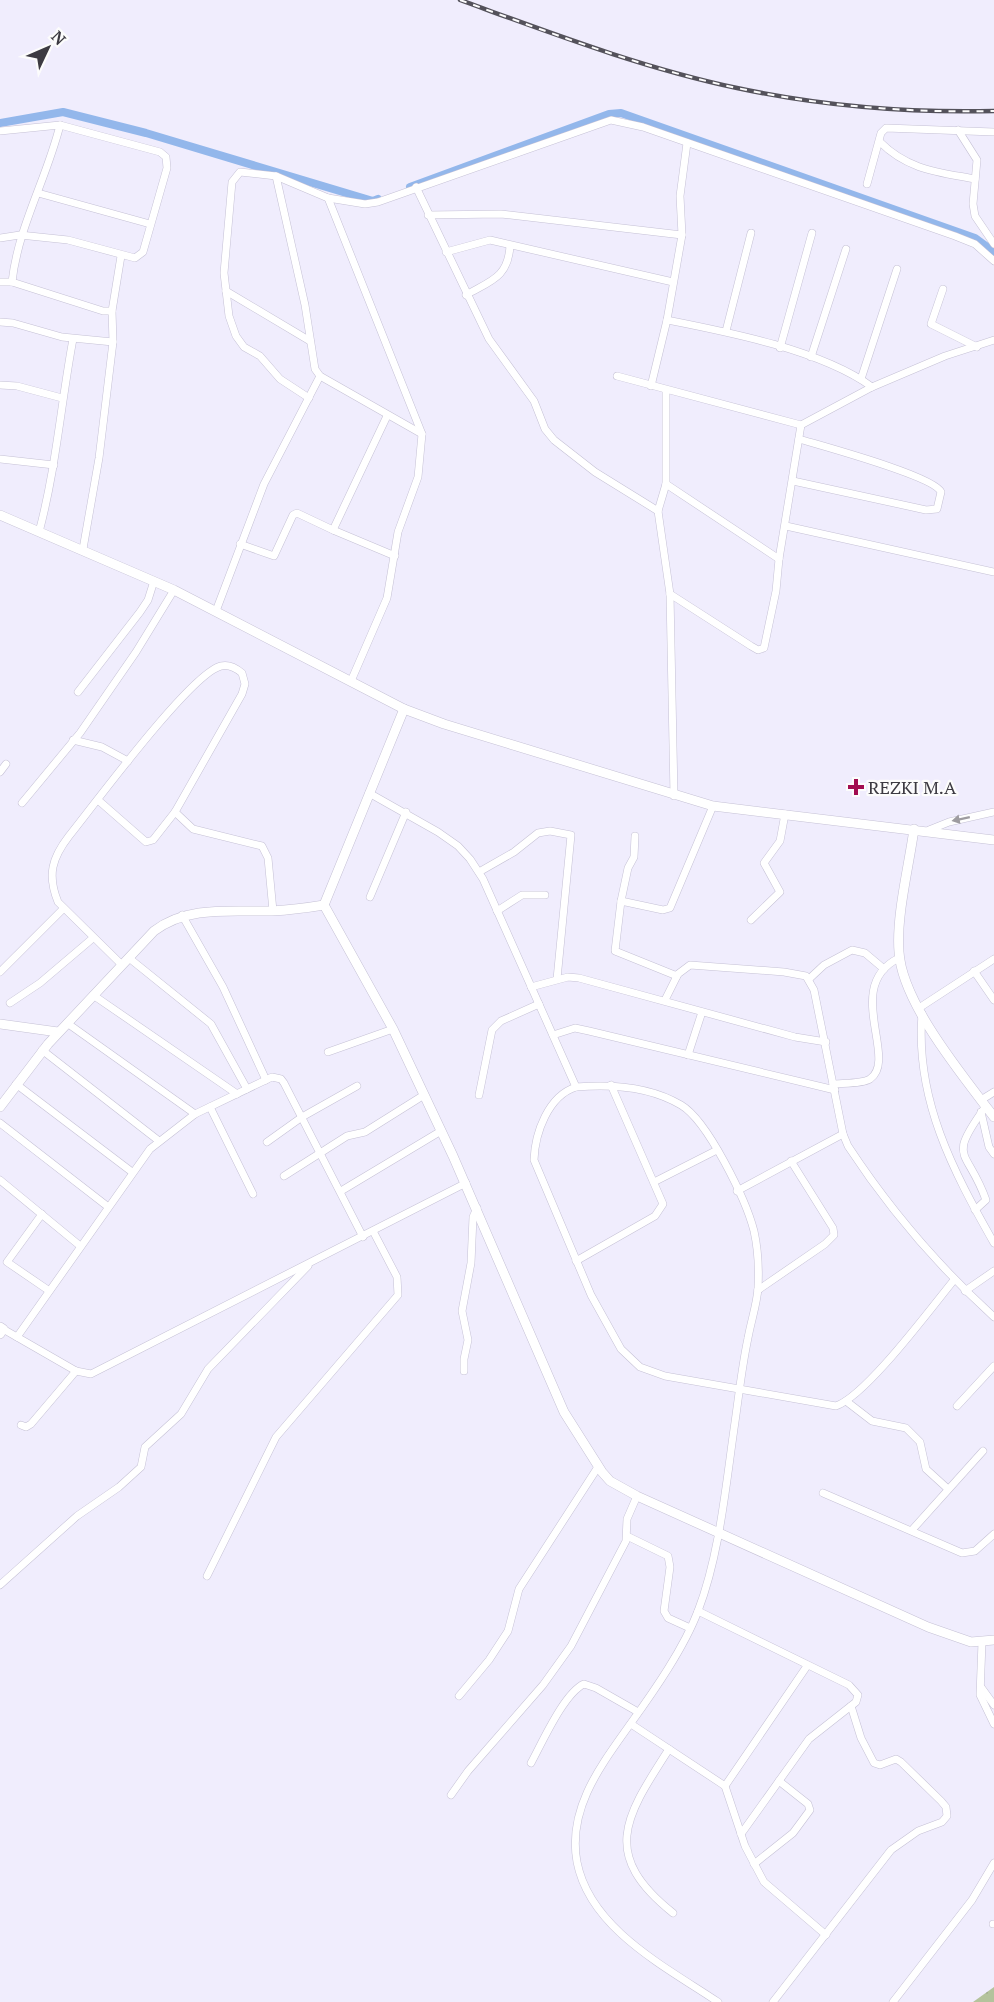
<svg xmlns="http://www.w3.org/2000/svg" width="994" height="2002" viewBox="0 0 994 2002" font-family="'PT Serif',serif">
<defs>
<pattern id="forest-crowns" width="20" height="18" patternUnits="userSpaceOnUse" patternTransform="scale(1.5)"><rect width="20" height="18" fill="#b4c39c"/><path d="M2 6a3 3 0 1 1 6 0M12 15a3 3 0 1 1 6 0" fill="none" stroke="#949f81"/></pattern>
</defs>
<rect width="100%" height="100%" fill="#f0edfd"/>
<polygon fill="url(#forest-crowns)" points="994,1987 994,2002 973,2002"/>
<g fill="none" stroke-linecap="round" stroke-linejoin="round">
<g stroke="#93b7eb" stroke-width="8">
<polyline points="0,123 63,112 146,133 373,201 378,199"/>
<polyline points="410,187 609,114 621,113 975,238 994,252"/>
</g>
<g stroke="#c5c1d5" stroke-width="8">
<g id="street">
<polyline points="958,130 977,160 973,204 975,216 994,244"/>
<polyline points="0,131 60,125 160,152 166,157 167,168 143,252 135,258 68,240 20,235 0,238"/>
<path d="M 880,142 C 908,170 938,172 975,179"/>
<polyline points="276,176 305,305 315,369 320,376 422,434"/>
<polyline points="867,184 881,133 886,128 994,132"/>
<polyline points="416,187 489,339 534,401 545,429 554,440 595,472 658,511"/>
<polyline points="38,193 150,224"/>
<polyline points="328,198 365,204 378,202 611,120 643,127 955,236 975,244 994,261"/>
<polyline points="428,215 501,214 682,235"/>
<polyline points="446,252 490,240 673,282"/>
<polyline points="0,282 12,282 103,311 112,311 113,342 99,458 83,549"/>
<path d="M 12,282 C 18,227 47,178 60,125"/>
<polyline points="943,289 931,324 977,347"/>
<polyline points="226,291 310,341"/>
<path d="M 466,295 C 490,281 508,278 510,246"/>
<polyline points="112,311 121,256"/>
<path d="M 667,320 C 728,332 821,350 872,387"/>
<polyline points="0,322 13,323 62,337 113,342"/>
<polyline points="726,331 751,233"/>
<polyline points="780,348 812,233"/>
<polyline points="811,357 846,249"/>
<polyline points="617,376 801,425 872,387 945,356 994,340"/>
<polyline points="861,379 897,269"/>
<polyline points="0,385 17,386 62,398"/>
<polyline points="651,386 667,320 682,235 680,196 687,143"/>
<polyline points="666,390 666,484 658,511 670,594 674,796"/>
<polyline points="309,398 280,379 260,356 244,347 236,336 229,316 224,273 232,182 240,172 276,176 328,198 422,434 418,477 398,532 387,598 351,681"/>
<polyline points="387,416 333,530 395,556"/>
<polyline points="0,459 54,465"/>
<path d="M 793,481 L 926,510 L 937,509 L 941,492 C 934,476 822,446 799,439"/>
<polyline points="666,484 779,559"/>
<polyline points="786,526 994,572"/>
<path d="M 39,532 C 56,469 61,403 73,339"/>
<polyline points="240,544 274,556 293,515 297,513 333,530"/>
<polyline points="670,594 751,646 758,650 764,648 776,591 779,559 801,425"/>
<polyline points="216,611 264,484 320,376"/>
<polyline points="78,692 140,612 148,600 154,581"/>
<polyline points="73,740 102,747 128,761"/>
<polyline points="0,772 6,764"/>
<path d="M 369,793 L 438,832 L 458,846 L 470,859 L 483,879 L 576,1087 C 548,1096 535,1133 534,1160 L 591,1295 L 621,1349 L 640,1367 L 665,1376 L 836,1406 C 866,1396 931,1308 954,1280"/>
<polyline points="98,800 146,842 153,840 175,812"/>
<polyline points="22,803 80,733 136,652 174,590"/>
<polyline points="929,830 949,822 994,812"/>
<polyline points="479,872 514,852 538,833 550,831 571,835 557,979"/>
<polyline points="370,897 406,812"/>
<polyline points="621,901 628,868 634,857 635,836"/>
<polyline points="497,911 522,895 545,895"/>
<polyline points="182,915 223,987 266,1080"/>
<polyline points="751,920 780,892 764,863 780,841 785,814"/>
<polyline points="129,958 211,1024 247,1089"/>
<path d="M 122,965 L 58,902 C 47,875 52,858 69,836 C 94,805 191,673 221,666 C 229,664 236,668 242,673 L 245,684 L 242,694 L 175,812 L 193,829 L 262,846 L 268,858 L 273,911"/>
<polyline points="974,971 994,1000"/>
<polyline points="0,972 63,909"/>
<polyline points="677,976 615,951 621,901 663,910 670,908 713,806"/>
<polyline points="809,979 824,965 852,950 865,953 884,969"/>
<polyline points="531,987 568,977 579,978 795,1037 826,1042"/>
<polyline points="93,995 237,1094"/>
<path d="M 665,1000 L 678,974 L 690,965 L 784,972 L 806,976 L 814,990 L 843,1134 L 848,1146 C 890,1210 938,1266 994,1317"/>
<polyline points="10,1003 40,983 93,938"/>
<polyline points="919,1008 994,959"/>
<path d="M 922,1014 C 915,1099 953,1171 994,1243"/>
<polyline points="67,1023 195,1114"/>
<polyline points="553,1035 575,1028 589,1031 835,1090"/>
<polyline points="42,1050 159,1141"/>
<polyline points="328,1052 393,1029"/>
<polyline points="688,1055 702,1012"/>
<polyline points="16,1084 132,1172"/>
<path d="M 833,1084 C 843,1083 862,1084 870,1079 C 899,1059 842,986 899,958"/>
<path d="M 576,1087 C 611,1084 651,1087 681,1105 C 708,1121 746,1200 754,1231 C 758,1249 759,1270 758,1288 C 757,1304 751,1321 748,1338 C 742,1366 739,1394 735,1422 C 726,1483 720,1554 698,1611 C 684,1648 654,1691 631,1723 C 602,1764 567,1808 577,1862 C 590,1929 666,1967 718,2002"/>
<polyline points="479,1095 492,1030 501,1021 539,1004"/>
<polyline points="981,1100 994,1092"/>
<polyline points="210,1107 253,1194"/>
<polyline points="981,1112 989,1147 994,1154"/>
<polyline points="0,1123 107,1206"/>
<polyline points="267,1142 302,1117 357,1086"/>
<polyline points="284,1176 347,1136 365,1132 424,1095"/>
<polyline points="0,1180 79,1245"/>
<polyline points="654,1182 717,1150"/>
<polyline points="341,1191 441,1131"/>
<polyline points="737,1191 843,1134"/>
<path d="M 975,1210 L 986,1200 C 967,1147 946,1161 986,1106"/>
<polyline points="42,1214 7,1262 48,1290"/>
<polyline points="576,1261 655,1216 663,1204 611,1085"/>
<polyline points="758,1290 825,1244 834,1235 833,1228 791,1161"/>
<polyline points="965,1291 994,1271"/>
<polyline points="3,1329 76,1371 91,1374 466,1183"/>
<polyline points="17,1337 150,1149 195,1114 272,1077 281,1079 284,1083 363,1237"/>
<polyline points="464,1371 464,1359 468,1340 462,1311 471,1263 473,1217 477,1208"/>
<polyline points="846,1401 872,1421 906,1428 920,1442 926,1469 948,1489"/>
<polyline points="957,1406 994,1366"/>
<polyline points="21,1425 26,1427 31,1424 76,1371"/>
<polyline points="823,1493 962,1553 975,1551 994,1534"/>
<polyline points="912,1530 983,1451"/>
<polyline points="627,1536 668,1556 670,1567 664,1611 668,1618 690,1628"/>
<polyline points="207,1576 276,1437 398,1295 397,1277 373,1231"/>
<polyline points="0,1585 77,1516 119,1487 141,1467 145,1447 181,1414 208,1369 308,1266"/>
<polyline points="698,1611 849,1685 858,1695 856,1702 809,1739 741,1834"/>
<polyline points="982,1642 980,1695 994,1724"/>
<polyline points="981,1687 994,1705"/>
<polyline points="459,1696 489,1660 508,1631 519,1589 598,1467"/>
<polyline points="631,1724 725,1786 745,1846 764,1882 826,1935"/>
<path d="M 669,1749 C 626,1816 599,1854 673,1913"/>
<path d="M 531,1763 C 542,1743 564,1693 584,1684 L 596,1688 L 638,1712"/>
<polyline points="725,1786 807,1666"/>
<polyline points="451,1795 468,1771 543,1685 571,1646 626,1541 627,1519 637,1496"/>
<polyline points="754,1864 793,1833 810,1810 808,1804 779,1781"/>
<polyline points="993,1924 994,1924"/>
<polyline points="773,2002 891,1850 918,1831 942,1822 947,1816 946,1807 941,1801 901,1762 896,1759 880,1765 874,1763 861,1738 851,1706"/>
<polyline points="893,2002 972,1900 994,1863"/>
</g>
</g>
<g stroke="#c5c1d5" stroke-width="10">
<g id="secondary">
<polyline points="0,515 174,590 404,709 444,724 713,806 994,840"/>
<path d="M 914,829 C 909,866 896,916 899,952 C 902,1003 963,1076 994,1117"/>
<polyline points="324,905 393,1029 453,1156 564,1412 602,1472 610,1481 637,1496 928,1627 971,1642 994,1640"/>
<polyline points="0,1024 58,1032"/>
<path d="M 0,1107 L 48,1044 L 154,931 C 188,905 232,912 272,911 C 290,910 306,908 324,905 L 404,709"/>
<polyline points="0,1327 3,1329 0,1334"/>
</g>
</g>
<use href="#street" stroke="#fff" stroke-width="7"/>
<use href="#secondary" stroke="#fff" stroke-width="9"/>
<g stroke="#54525b" stroke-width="4.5">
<path id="rail" d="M 460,0 C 551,33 642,68 737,88 C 821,106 908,113 994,111"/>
</g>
<use href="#rail" stroke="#fcfcfc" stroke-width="2" stroke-dasharray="7" stroke-linecap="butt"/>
</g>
<defs><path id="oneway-solid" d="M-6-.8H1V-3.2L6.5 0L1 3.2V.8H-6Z" transform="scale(1.5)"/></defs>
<use fill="#9e9ca0" href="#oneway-solid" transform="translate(961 819) rotate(168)"/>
<path fill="#a20d50" stroke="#fcfcfc" stroke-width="2" d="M853 778h6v6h6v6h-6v6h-6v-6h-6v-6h6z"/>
<g text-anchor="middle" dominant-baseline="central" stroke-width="4.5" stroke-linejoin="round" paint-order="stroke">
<g font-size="18" fill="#3c3a42" stroke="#fcfcfc" text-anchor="start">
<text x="868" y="787">REZKI M.A</text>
</g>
</g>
<g transform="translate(48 48) rotate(46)" stroke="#fcfcfc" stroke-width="4.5" paint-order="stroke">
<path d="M0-4.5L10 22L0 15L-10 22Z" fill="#3c3a42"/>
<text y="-9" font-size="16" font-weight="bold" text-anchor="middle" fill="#3c3a42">N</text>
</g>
</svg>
